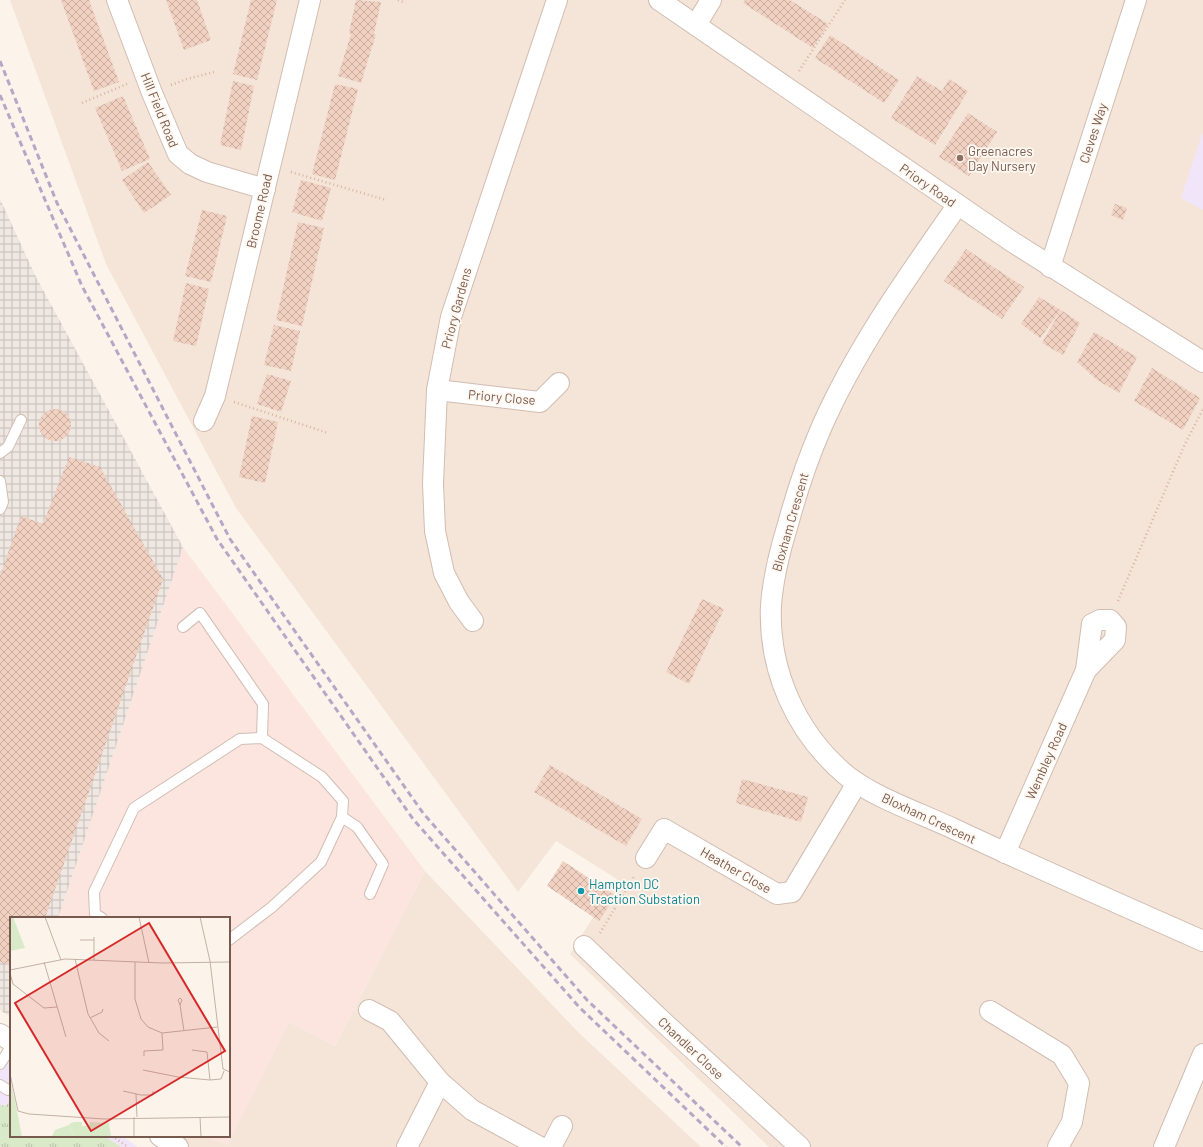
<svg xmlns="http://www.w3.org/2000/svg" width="1203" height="1147" viewBox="0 0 1203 1147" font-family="Barlow,sans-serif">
<defs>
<pattern id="industrial-grid" width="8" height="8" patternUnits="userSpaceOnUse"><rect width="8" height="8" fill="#eee7e2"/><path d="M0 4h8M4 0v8" fill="none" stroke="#c6beb9"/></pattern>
<pattern id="park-tufts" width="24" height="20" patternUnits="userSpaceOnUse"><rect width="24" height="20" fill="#d8eac8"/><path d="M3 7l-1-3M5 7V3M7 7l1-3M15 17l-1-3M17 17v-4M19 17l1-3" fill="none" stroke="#b4c1a5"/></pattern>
<pattern id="building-cross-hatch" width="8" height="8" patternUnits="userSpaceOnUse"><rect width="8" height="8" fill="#f1d1c2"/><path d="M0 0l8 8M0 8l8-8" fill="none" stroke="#c8ada0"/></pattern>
</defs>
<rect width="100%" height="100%" fill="#fcf4ea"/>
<g fill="#f4e5d8">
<polygon points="10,0 1203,0 1203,1147 769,1147 570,954 617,879 556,841 518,892 236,508 106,264"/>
<polygon points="425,871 578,1032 701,1147 157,1147 166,1136 205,1136 227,1145 289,1022 335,1046"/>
</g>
<polygon fill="#fce5de" points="183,547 425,871 335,1046 289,1022 227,1145 205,1136 229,1136 229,918 58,918"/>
<polygon fill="url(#industrial-grid)" points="0,199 36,277 183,547 58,918 11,918 11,1017 0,1010"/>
<g fill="#f1e6f9">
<polygon points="1203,132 1203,210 1181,198"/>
<polygon points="0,1054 11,1061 11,1136 122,1136 138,1147 0,1147"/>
</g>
<polygon fill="url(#park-tufts)" points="11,1099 11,1136 104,1136 121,1147 0,1147 0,1104 5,1107"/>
<g fill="url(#building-cross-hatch)">
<polygon points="61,0 89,0 119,82 94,91"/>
<polygon points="166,0 197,0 211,40 184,50"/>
<polygon points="251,0 277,0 257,80 233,74"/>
<polygon points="356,0 381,2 374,34 376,34 361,83 338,76 351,34 349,33"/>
<polygon points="745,0 790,0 828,24 813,48 743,3"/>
<polygon points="830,35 899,80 884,103 815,58"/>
<polygon points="917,76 942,91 949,79 968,91 935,145 891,118"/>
<polygon points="233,81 254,86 241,150 220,145"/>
<polygon points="335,84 358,89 335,180 312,174"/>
<polygon points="123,96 150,159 122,171 95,108"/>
<polygon points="968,113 997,132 969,176 939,157"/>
<polygon points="148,162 171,195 144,213 122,180"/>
<polygon points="301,180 331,188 322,221 292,212"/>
<polygon points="1115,204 1127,208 1123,220 1111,215"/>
<polygon points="202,210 227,216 211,282 185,276"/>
<polygon points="298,222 324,228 302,326 276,320"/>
<polygon points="966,249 1024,287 1002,319 944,281"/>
<polygon points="186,283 209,289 196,346 173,341"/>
<polygon points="1039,297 1061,310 1040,338 1021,324"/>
<polygon points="1061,310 1080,323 1063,355 1042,343"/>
<polygon points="274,325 300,331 291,371 264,365"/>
<polygon points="1094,332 1137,357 1119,393 1097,380 1077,362"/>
<polygon points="1152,368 1200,398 1183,430 1134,401"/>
<polygon points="267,374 291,381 281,412 257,404"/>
<circle cx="55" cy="425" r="16"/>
<polygon points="252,416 278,422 265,483 239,477"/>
<polygon points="69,457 100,467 163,579 45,918 11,918 11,966 0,962 0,576 21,516 43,524"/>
<polygon points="702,599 724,609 689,684 666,672"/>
<polygon points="550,765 642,819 626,846 534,792"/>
<polygon points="742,779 808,797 801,822 736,803"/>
<polygon points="563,861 616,896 599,921 547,886"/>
</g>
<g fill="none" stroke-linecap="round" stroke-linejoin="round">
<g stroke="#d1bdb2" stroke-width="12">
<g id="service">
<polyline points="0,453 8,447 21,420"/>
<polyline points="0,481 3,502 0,509"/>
<polyline points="183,627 200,613 263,704 262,738"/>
<polyline points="342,817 357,827 383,864 370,894"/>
<polyline points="102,918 95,914 94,892 134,808 240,739 262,738 322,777 343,801 342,817 321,862 272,907 229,940"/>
<polyline points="0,1064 11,1047"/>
<polyline points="0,1085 8,1090"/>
</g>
</g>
<g stroke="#d1bdb2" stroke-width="22">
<g id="minor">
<polyline points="117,0 152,93 178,154 190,164 207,172 265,189"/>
<polyline points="659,0 1011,241 1203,362"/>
<polyline points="696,25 711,0"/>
<path d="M 957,206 C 908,276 857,347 822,426 C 808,458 797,491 788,524 C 780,550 773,578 771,605 C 768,670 796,733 846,775 C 873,797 920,813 952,828 C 1035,867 1119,904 1203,941"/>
<polyline points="1050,267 1136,0"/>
<polyline points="437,390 540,402 559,383"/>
<polyline points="204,421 215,396 310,0"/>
<polygon points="1100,620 1110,620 1116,627 1115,640 1086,670 1092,624"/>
<polyline points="473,621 459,602 444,573 435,531 433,483 437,390 451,317 557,0"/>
<polyline points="1005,853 1086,670"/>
<polyline points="646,858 664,829 777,894 792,892 857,783"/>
<polyline points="584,946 660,1019 800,1147"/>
<polyline points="369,1010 390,1021 440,1082 472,1110 540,1147"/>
<polyline points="990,1011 1062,1055 1079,1083 1072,1122 1058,1147"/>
<polyline points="0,1034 11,1041"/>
<polyline points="160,1136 178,1147"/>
<polyline points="407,1147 440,1082"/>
<polyline points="551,1147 562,1126"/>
<polyline points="1164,1147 1203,1054"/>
</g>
</g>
<g stroke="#d7b4a4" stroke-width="2.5" stroke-dasharray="1 3" stroke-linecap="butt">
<polyline points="398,0 403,2"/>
<polyline points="799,71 845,0"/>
<polyline points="171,85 187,79 214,72"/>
<polyline points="82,103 127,84"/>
<polyline points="291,172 386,200"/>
<polyline points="234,402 328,433"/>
<polyline points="1118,601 1184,446 1203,409"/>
<polyline points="600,933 635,875"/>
<polyline points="112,1136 128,1147"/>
</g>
<use href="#service" stroke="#fff" stroke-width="10"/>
<use href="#minor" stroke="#fff" stroke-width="20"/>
<g stroke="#b6a7c7" stroke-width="3" stroke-dasharray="6 4" stroke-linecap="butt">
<polyline points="0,61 57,203 230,539 423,813 587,1000 742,1147"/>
<polyline points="0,95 82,286 217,539 413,819 579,1007 726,1147"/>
</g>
</g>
<circle fill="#8d6e63" stroke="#fff8f1" stroke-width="1.5" cx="960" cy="158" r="4"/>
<circle fill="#0f9aa8" stroke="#fff8f1" stroke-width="1.5" cx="581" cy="891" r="4"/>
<g text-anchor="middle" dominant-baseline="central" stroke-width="3.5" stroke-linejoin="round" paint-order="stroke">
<g font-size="13" fill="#77594d" stroke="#fff8f1">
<text transform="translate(160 110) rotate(68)">Hill Field Road</text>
<text transform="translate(1093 133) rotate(-72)">Cleves Way</text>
<text transform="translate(928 185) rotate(35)">Priory Road</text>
<text transform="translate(259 211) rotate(-77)">Broome Road</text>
<text transform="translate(456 308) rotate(-75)">Priory Gardens</text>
<text transform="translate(502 397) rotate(5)">Priory Close</text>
<text transform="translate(790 522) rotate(-74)">Bloxham Crescent</text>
<text transform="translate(1046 761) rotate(-66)">Wembley Road</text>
<text transform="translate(929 818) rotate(25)">Bloxham Crescent</text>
<text transform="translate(736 870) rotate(30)">Heather Close</text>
<text transform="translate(691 1048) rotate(43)">Chandler Close</text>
</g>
<g font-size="13" fill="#785e54" stroke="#fff8f1" text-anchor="start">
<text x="968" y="151">Greenacres<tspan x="968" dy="15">Day Nursery</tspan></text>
</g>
<g font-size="13" fill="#0d838f" stroke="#fff8f1" text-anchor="start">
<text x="589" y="884">Hampton DC<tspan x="589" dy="15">Traction Substation</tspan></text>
</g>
</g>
<g transform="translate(10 917)">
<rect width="220" height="220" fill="#fcf4ea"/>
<path d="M 0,161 L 7,194 L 12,220 L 0,220 ZM 59,208 L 64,220 L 42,219 L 45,213 Z" fill="#d8eac8"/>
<path d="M 64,205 L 72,205 L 72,209 L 79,209 L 80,205 L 99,206 L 101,220 L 64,220 L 59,207 Z" fill="#d8eac8"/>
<path d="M 0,0 L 3,0 L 15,31 L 0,34 Z" fill="#d8eac8"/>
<path fill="none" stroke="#c3b1a6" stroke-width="1" d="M 35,0 L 51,43M 129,0 L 139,46M 190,0 L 200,44 L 213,152 L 220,155M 70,23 L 84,23M 65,42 L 78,97 L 89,116 L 99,124M 84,43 L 84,20M 34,45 L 56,120M 125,45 L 125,82 L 131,102 L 138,110 L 152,116 L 207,110M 0,53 L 55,42 L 152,46 L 220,45M 0,56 L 3,67 L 34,91 L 47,90M 170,81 L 172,83 L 170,88 L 168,83 ZM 170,88 L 174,114M 80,101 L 92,95 L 93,92M 182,133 L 197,135 L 200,163M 134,139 L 134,134 L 153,133 L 152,116M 133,153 L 168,160 L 200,163 L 211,162 L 214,154M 0,157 L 8,194 L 19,197 L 94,202 L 220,200M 113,174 L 131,178 L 143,178 L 143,174M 126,177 L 127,200M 124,200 L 124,220M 190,200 L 191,220"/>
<path fill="#d62828" fill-opacity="0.15" stroke="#d62828" stroke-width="2" d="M 139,6 L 215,134 L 81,214 L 5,86 Z"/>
<rect width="220" height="220" fill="none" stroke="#77594d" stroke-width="2"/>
</g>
</svg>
